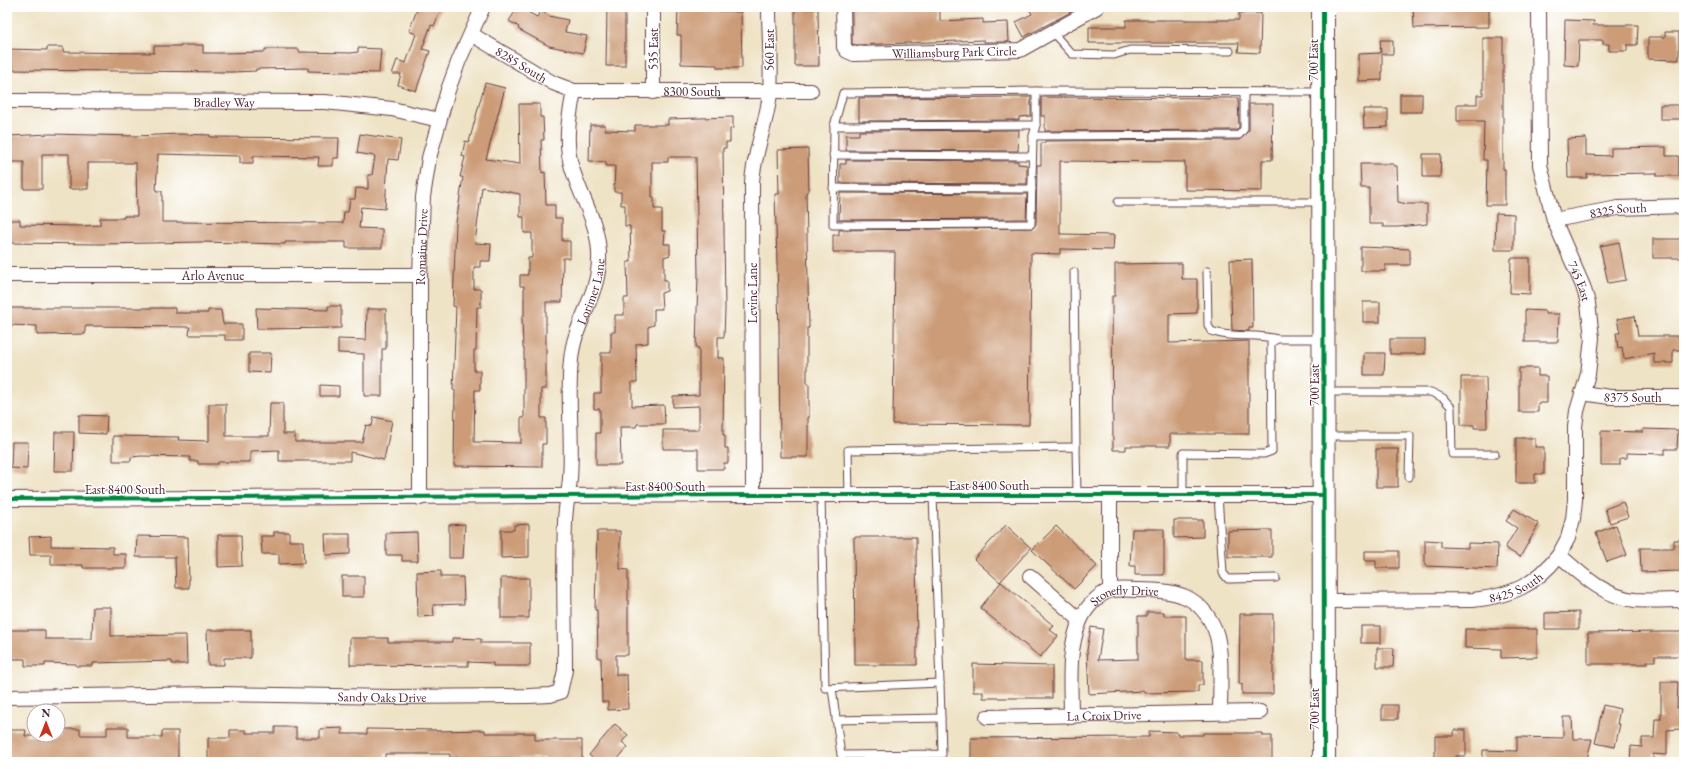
<svg xmlns="http://www.w3.org/2000/svg" width="1691" height="769" viewBox="0 0 1691 769" font-family="'EB Garamond',serif">
<rect width="100%" height="100%" fill="#fff"/>
<filter id="ink" filterUnits="userSpaceOnUse"><feTurbulence type="fractalNoise" baseFrequency=".025" numOctaves="2"/><feDisplacementMap in="SourceGraphic" scale="8" xChannelSelector="R" yChannelSelector="G"/><feConvolveMatrix kernelMatrix="1 2 1 2 8 2 1 2 1" color-interpolation-filters="sRGB"/></filter>
<filter id="wash" filterUnits="userSpaceOnUse"><feTurbulence type="fractalNoise" baseFrequency=".012" numOctaves="4" result="noise"/><feDisplacementMap in="SourceGraphic" scale="16" xChannelSelector="R" yChannelSelector="G"/><feGaussianBlur stdDeviation="0.9" result="paint"/><feColorMatrix in="noise" values="0 0 0 0 0 0 0 0 0 0 0 0 0 0 0 0 0 1.4 0 .05"/><feComposite in="paint" operator="in"/></filter>
<g filter="url(#wash)">
<rect width="100%" height="100%" fill="#efe3c6"/>
<g id="blocks">
<g fill="#cc9c78" fill-rule="evenodd">
<polygon points="418,7 442,7 434,26 431,25 422,49 430,51 416,91 398,85 401,74 392,74 397,60 406,63 416,34 409,31"/>
<polygon points="518,7 537,17 541,11 549,16 568,20 565,32 587,36 583,53 549,46 518,29 519,27 509,21"/>
<polygon points="852,7 940,7 940,21 983,19 983,23 1008,22 1009,42 984,42 984,40 856,45 852,44"/>
<polygon points="1028,7 1080,7 1024,37 1016,22 1032,14"/>
<polygon points="1413,7 1489,7 1489,27 1414,28"/>
<polygon points="607,9 625,9 625,66 606,66"/>
<polygon points="678,9 741,12 742,68 717,68 717,65 681,64 681,35 677,35"/>
<polygon points="795,9 818,9 819,66 795,66"/>
<polygon points="1239,13 1261,13 1260,53 1238,52 1239,43 1089,43 1089,27 1126,27 1126,20 1239,20"/>
<polygon points="1565,20 1594,21 1593,25 1638,25 1637,45 1627,45 1627,51 1609,51 1609,44 1603,44 1603,40 1579,40 1578,66 1564,65"/>
<polygon points="1665,32 1679,32 1679,60 1648,59 1648,37 1665,37"/>
<polygon points="1483,38 1503,38 1503,169 1505,169 1505,205 1486,205 1487,160 1483,160 1484,121 1457,121 1457,104 1477,104 1477,95 1483,95"/>
<polygon points="1380,40 1393,40 1393,54 1382,54 1382,80 1358,81 1358,54 1381,53"/>
<polygon points="180,45 203,45 203,53 223,53 265,52 265,49 299,49 299,52 351,53 358,52 358,48 381,49 379,73 308,71 308,68 256,69 256,71 232,72 7,70 7,49 47,50 47,47 63,47 63,52 154,53 154,46 180,46"/>
<path d="M 485,83 L 505,88 L 486,159 L 520,164 L 519,104 L 540,104 L 540,117 L 543,117 L 544,140 L 541,140 L 542,173 L 545,172 L 546,205 L 555,205 L 555,218 L 562,218 L 562,241 L 570,241 L 570,258 L 563,258 L 562,302 L 546,302 L 546,389 L 541,389 L 541,418 L 546,418 L 546,444 L 542,444 L 542,467 L 454,466 L 455,390 L 453,390 L 456,307 L 453,306 L 456,223 L 463,177 L 460,177 L 465,157 L 462,156 L 465,141 L 469,142 ZM 482,187 L 520,194 L 520,217 L 524,217 L 524,233 L 532,233 L 532,258 L 528,258 L 528,275 L 520,275 L 520,286 L 524,286 L 524,316 L 522,316 L 523,348 L 524,348 L 524,418 L 521,418 L 521,443 L 474,442 L 475,390 L 480,390 L 480,371 L 474,371 L 474,350 L 476,350 L 477,307 L 481,307 L 481,289 L 474,289 L 474,267 L 480,267 L 480,261 L 490,261 L 491,244 L 475,243 Z"/>
<rect x="1400" y="94" width="22" height="18"/>
<polygon points="1031,97 1031,116 1019,117 1019,120 859,121 859,98"/>
<polygon points="1041,97 1238,98 1239,127 1237,130 1045,131 1045,116 1041,116"/>
<polygon points="1249,104 1273,104 1272,160 1262,160 1262,191 1185,190 1185,162 1060,161 1060,234 1114,235 1113,250 1060,249 1060,254 1031,253 1029,425 893,424 895,252 833,252 833,235 839,235 839,230 1033,228 1036,224 1037,165 1041,165 1041,143 1045,143 1045,141 1239,140 1249,130"/>
<rect x="1660" y="105" width="22" height="14"/>
<polygon points="1363,109 1388,109 1388,127 1364,128"/>
<polygon points="733,117 733,128 730,129 730,142 726,142 726,148 723,148 725,309 724,337 718,337 718,358 724,358 723,435 725,435 725,448 728,448 728,463 724,463 724,469 698,469 698,449 663,449 663,430 699,430 699,406 673,407 673,396 699,395 699,348 696,348 698,275 696,157 668,157 668,162 652,162 652,197 654,197 654,209 662,209 662,231 665,231 664,244 670,244 670,255 664,257 664,280 667,280 667,291 661,293 662,309 654,309 654,325 648,327 648,343 636,344 637,382 632,382 632,406 664,405 665,424 637,424 636,427 620,427 621,465 596,465 596,433 600,433 600,409 594,409 594,393 601,393 601,353 611,353 611,332 615,332 615,315 624,315 624,298 628,298 627,262 631,262 630,226 625,226 625,205 621,205 621,192 614,192 615,166 606,166 606,162 589,161 590,125 605,125 605,130 635,131 635,125 668,125 668,119"/>
<polygon points="1019,130 1018,151 846,150 846,135 859,135 859,131"/>
<polygon points="50,134 136,136 179,134 210,135 210,137 339,138 338,158 333,158 333,166 318,166 319,157 253,156 253,163 240,163 240,156 158,154 156,191 162,191 162,222 343,223 344,212 348,212 350,199 355,199 356,188 368,189 368,175 372,175 375,156 357,153 360,134 401,140 398,160 388,159 385,209 361,207 359,228 382,229 382,248 346,248 346,242 285,242 285,244 201,242 102,244 7,243 7,220 20,220 20,225 81,226 100,225 100,218 124,218 124,216 137,216 136,163 88,163 88,189 69,189 69,154 42,154 42,189 24,189 24,162 7,162 8,136"/>
<polygon points="1586,138 1586,155 1611,156 1611,148 1666,147 1666,156 1679,156 1679,176 1657,176 1657,173 1587,174 1587,178 1568,178 1567,139"/>
<polygon points="808,149 809,191 806,192 809,328 807,328 807,383 809,383 809,418 808,418 808,457 780,457 779,329 775,194 779,194 778,150"/>
<polygon points="1423,154 1441,154 1440,177 1423,177"/>
<polygon points="846,160 1018,161 1018,164 1027,165 1027,184 840,183 840,164 846,164"/>
<polygon points="1360,164 1394,164 1394,166 1397,166 1398,202 1407,204 1427,204 1427,224 1398,227 1383,227 1383,224 1369,224 1369,188 1361,188"/>
<polygon points="840,193 1027,194 1026,219 839,220"/>
<polygon points="1496,213 1514,214 1514,250 1495,250"/>
<rect x="1653" y="239" width="31" height="19"/>
<polygon points="1619,242 1626,280 1608,283 1600,246"/>
<polygon points="1361,247 1410,249 1410,265 1385,265 1385,271 1361,271"/>
<polygon points="1511,258 1530,258 1530,294 1510,293"/>
<polygon points="1252,259 1253,328 1249,328 1249,331 1232,330 1230,260"/>
<polygon points="1182,263 1182,279 1197,279 1197,313 1169,314 1169,343 1249,341 1249,434 1170,434 1170,446 1126,446 1126,450 1113,450 1112,296 1115,296 1115,264"/>
<rect x="1363" y="302" width="17" height="20"/>
<polygon points="328,306 341,306 341,328 257,329 256,308 328,310"/>
<polygon points="7,308 175,308 175,313 208,313 208,310 221,310 223,324 242,324 242,340 225,340 225,335 189,335 190,327 85,326 85,334 37,335 37,326 7,325"/>
<polygon points="367,309 386,309 386,349 382,349 382,396 364,396 364,354 338,353 338,339 366,340"/>
<polygon points="1525,310 1545,311 1545,314 1559,314 1558,342 1525,342"/>
<polygon points="1635,316 1638,336 1684,336 1684,350 1673,350 1673,363 1654,363 1654,353 1624,359 1622,347 1618,348 1616,333 1620,333 1617,319"/>
<rect x="1390" y="339" width="35" height="15"/>
<polygon points="249,353 271,353 270,373 249,372"/>
<polygon points="1364,353 1385,353 1384,375 1364,375"/>
<polygon points="1519,368 1538,368 1538,376 1547,376 1547,403 1538,403 1538,412 1519,412"/>
<polygon points="1461,377 1486,377 1487,428 1474,428 1474,425 1461,425"/>
<polygon points="320,385 339,386 339,396 320,396"/>
<polygon points="270,403 283,403 283,434 295,434 295,442 362,442 366,425 372,426 374,417 392,421 384,460 350,452 350,461 279,461 279,450 250,451 250,462 218,462 218,464 198,464 198,461 190,461 190,457 141,456 131,457 131,461 113,461 113,436 179,437 178,440 209,441 209,404 226,404 226,436 269,436"/>
<polygon points="79,415 107,416 106,434 79,433"/>
<polygon points="1643,429 1678,430 1677,449 1665,449 1665,454 1627,453 1627,458 1620,458 1620,465 1601,465 1601,431 1643,432"/>
<polygon points="55,432 74,432 73,471 54,471"/>
<polygon points="1516,438 1535,438 1535,447 1544,447 1544,474 1535,474 1535,483 1516,483"/>
<polygon points="12,442 28,442 27,469 11,468"/>
<rect x="1376" y="449" width="22" height="38"/>
<polygon points="1623,502 1628,517 1610,523 1605,509"/>
<polygon points="1514,509 1539,524 1520,557 1505,548 1517,528 1506,521"/>
<polygon points="1174,520 1203,520 1203,537 1174,538"/>
<polygon points="465,524 463,558 449,558 449,525"/>
<polygon points="529,524 529,557 501,558 501,530 514,530 514,525"/>
<polygon points="1006,525 1031,548 1000,582 974,559"/>
<polygon points="1616,525 1627,555 1607,562 1596,533"/>
<polygon points="1056,526 1097,566 1074,589 1032,550"/>
<polygon points="1132,529 1164,529 1164,575 1135,575 1135,566 1130,566"/>
<polygon points="1272,530 1272,557 1228,557 1228,531"/>
<polygon points="597,531 620,531 620,569 628,570 628,655 616,655 616,675 627,675 628,709 608,710 608,702 602,702 601,658 598,658 597,610 595,610"/>
<polygon points="274,532 289,532 289,541 303,541 304,563 279,564 279,554 262,554 261,536 274,536"/>
<polygon points="417,532 418,561 402,561 402,555 386,555 386,533"/>
<polygon points="325,534 350,534 350,554 326,555"/>
<polygon points="218,535 241,535 242,566 218,567"/>
<polygon points="51,536 51,546 113,547 113,554 126,554 126,568 83,568 83,565 51,565 51,555 30,555 29,537"/>
<polygon points="137,536 188,537 189,588 176,588 175,557 136,557"/>
<polygon points="854,537 916,537 917,665 855,665"/>
<polygon points="1425,540 1441,541 1441,547 1468,548 1468,543 1498,544 1497,569 1425,566"/>
<polygon points="1674,540 1684,540 1684,571 1641,572 1640,548 1674,548"/>
<polygon points="1365,551 1399,551 1399,568 1376,568 1376,561 1365,561"/>
<polygon points="441,571 441,577 463,577 464,604 433,605 434,616 418,617 417,572"/>
<rect x="342" y="576" width="22" height="21"/>
<rect x="501" y="578" width="28" height="40"/>
<polygon points="1001,582 1054,626 1050,630 1058,636 1040,657 980,608"/>
<polygon points="93,607 111,607 111,636 186,635 187,664 172,664 172,661 93,663 93,666 76,666 76,664 45,663 45,666 25,666 25,659 9,659 9,630 45,630 45,639 92,639"/>
<polygon points="1147,612 1164,612 1164,616 1186,616 1186,660 1203,660 1203,685 1198,685 1198,692 1144,693 1144,691 1089,694 1087,650 1091,627 1103,629 1098,660 1138,659 1138,616 1147,616"/>
<polygon points="1579,612 1579,629 1545,629 1545,613"/>
<polygon points="1240,614 1273,614 1273,694 1242,694 1242,684 1239,684"/>
<rect x="1361" y="626" width="20" height="17"/>
<polygon points="1465,629 1537,629 1537,657 1501,658 1501,649 1465,648"/>
<polygon points="207,630 251,630 251,658 224,658 224,665 208,665"/>
<polygon points="1664,632 1684,632 1684,656 1655,656 1655,661 1647,661 1647,664 1588,664 1588,633"/>
<polygon points="350,638 388,638 388,642 452,642 452,638 481,639 481,643 530,643 530,666 493,666 493,663 468,662 468,666 350,665"/>
<polygon points="1377,648 1394,648 1393,667 1377,667"/>
<polygon points="973,664 1052,666 1052,698 983,698 983,692 973,692"/>
<polygon points="1661,682 1678,682 1677,708 1681,707 1681,729 1667,730 1667,755 1653,754 1653,762 1630,762 1631,746 1642,747 1642,738 1654,738 1655,719 1661,719"/>
<rect x="1382" y="705" width="16" height="14"/>
<polygon points="1603,705 1620,709 1617,724 1620,724 1615,747 1595,743"/>
<polygon points="1563,717 1572,717 1573,739 1592,739 1586,762 1483,762 1483,750 1517,751 1517,737 1563,738"/>
<polygon points="615,724 628,735 622,742 628,747 615,762 597,762 589,755"/>
<polygon points="107,727 128,727 128,737 162,737 162,731 178,731 178,762 7,761 7,730 26,730 25,736 60,736 60,729 80,729 80,735 107,735"/>
<polygon points="275,727 296,727 296,738 320,738 320,729 342,728 342,734 367,734 367,729 436,730 436,731 485,730 485,733 535,733 535,740 582,740 582,762 552,762 552,760 545,760 545,758 486,758 486,761 459,761 458,757 450,758 450,754 385,754 385,762 208,762 208,738 230,738 230,730 246,730 246,733 275,733"/>
<polygon points="1454,730 1466,730 1466,756 1456,756 1456,762 1435,762 1435,736 1454,736"/>
<polygon points="1149,731 1177,732 1177,735 1203,735 1203,733 1263,733 1263,736 1272,736 1272,762 971,762 971,738 1149,737"/>
</g>
</g>
</g>
<g filter="url(#ink)">
<use href="#blocks" fill-opacity="0" stroke="#633c42" stroke-width="1"/>
<g fill="none" stroke-linecap="round" stroke-linejoin="round">
<g stroke="#633c42" stroke-width="9">
<g id="lane">
<polyline points="1053,33 1072,54 1114,55 1130,50 1230,51"/>
<polyline points="1036,91 1036,125 1033,136 1031,224 833,225 834,126 843,93 1036,91 1321,92"/>
<polyline points="834,126 1036,125"/>
<polyline points="1033,136 1239,135 1244,129 1244,92"/>
<polyline points="833,155 1032,156"/>
<polyline points="833,188 1032,189"/>
<polyline points="1118,202 1321,202"/>
<path d="M 1207,271 L 1208,325 L 1211,331 C 1232,339 1256,333 1277,339"/>
<polyline points="1074,272 1076,447"/>
<polyline points="1326,392 1431,392 1443,398 1451,407 1452,454 1495,454"/>
<polyline points="1326,436 1410,436 1409,477"/>
<polyline points="821,495 825,688 940,683 933,495"/>
<polyline points="849,495 848,450 1076,447 1077,495"/>
<polyline points="1183,495 1183,453 1264,454 1272,451 1271,343 1277,339 1321,339"/>
<polyline points="1218,495 1223,573 1228,579 1276,578"/>
<polyline points="832,688 841,755 942,754 940,683"/>
<polyline points="836,720 941,718"/>
</g>
</g>
<g stroke="#633c42" stroke-width="16">
<g id="street">
<polyline points="653,7 653,92"/>
<path id="s1" d="M 843,7 L 844,47 L 847,51 L 854,54 L 1020,50 L 1097,7"/>
<path id="s2" d="M 1539,7 L 1540,165 L 1554,220 L 1583,286 L 1588,303 L 1592,338 L 1588,374 L 1577,411 L 1575,427 L 1575,500 L 1573,519 L 1568,538 L 1559,555"/>
<path id="s3" d="M 471,34 L 553,83 L 574,91 L 811,91"/>
<path id="s4" d="M 7,101 L 325,102 L 392,109 L 439,120"/>
<path id="s5" d="M 1554,220 L 1618,208 L 1684,206"/>
<path id="s6" d="M 7,275 L 420,275"/>
<path id="s7" d="M 1582,393 L 1610,397 L 1684,397"/>
<path d="M 753,495 L 752,182 C 754,152 767,123 770,93 C 772,65 769,35 769,7"/>
<polyline points="1110,495 1110,590"/>
<path id="s8" d="M 420,498 L 420,275 L 423,197 L 429,158 L 448,90 L 459,60 L 483,7"/>
<polyline points="7,499 753,495 1323,495"/>
<polyline points="1030,576 1080,620"/>
<path id="s9" d="M 1323,601 L 1473,600 C 1510,596 1535,586 1559,555 C 1581,574 1604,597 1635,600 C 1651,601 1668,600 1684,600"/>
<path id="s10" d="M 7,697 L 219,694 L 392,697 L 529,696 L 550,695 L 560,692 L 565,670 C 565,621 563,572 565,523 C 565,508 569,493 570,478 C 573,439 567,399 571,360 C 574,321 601,294 599,253 C 598,222 581,198 572,168 C 564,142 569,117 574,91"/>
<path id="s11" d="M 987,717 L 1260,712"/>
<path id="s12" d="M 1071,717 C 1071,685 1067,651 1080,621 C 1085,609 1097,595 1109,591 C 1117,588 1130,590 1139,590 C 1174,590 1200,594 1215,630 C 1223,650 1220,690 1220,712"/>
</g>
</g>
<g stroke="#633c42" stroke-width="24">
<polyline id="primary" points="1323,7 1324,762"/>
</g>
<use href="#lane" stroke="#fff" stroke-width="7"/>
<use href="#street" stroke="#fff" stroke-width="14"/>
<use href="#primary" stroke="#fff" stroke-width="22"/>
<g stroke="#fff" stroke-width="6">
<g id="cycleway">
<polyline points="1323,7 1324,762"/>
<polyline points="7,499 753,495 1323,495"/>
</g>
</g>
<use href="#cycleway" stroke="#00873e" stroke-width="4"/>
</g>
</g>
<g text-anchor="middle" dominant-baseline="central" stroke-width="3" stroke-linejoin="round" paint-order="stroke">
<g font-size="13" fill="#4a1f2b" stroke="#fff">
<text transform="translate(653 49) rotate(-90)">535 East</text>
<text transform="translate(769 50) rotate(-90)">560 East</text>
<text stroke="none"><textPath href="#s1" startOffset="153">Williamsburg Park Circle</textPath></text>
<text transform="translate(1313 60) rotate(-90)">700 East</text>
<text stroke="none"><textPath href="#s3" startOffset="59">8285 South</textPath></text>
<text stroke="none"><textPath href="#s3" startOffset="236">8300 South</textPath></text>
<text stroke="none"><textPath href="#s4" startOffset="217">Bradley Way</textPath></text>
<text stroke="none"><textPath href="#s5" startOffset="65">8325 South</textPath></text>
<text stroke="none"><textPath href="#s8" startOffset="251">Romaine Drive</textPath></text>
<text stroke="none"><textPath href="#s6" startOffset="206">Arlo Avenue</textPath></text>
<text stroke="none"><textPath href="#s2" startOffset="281">745 East</textPath></text>
<text stroke="none"><textPath href="#s10" startOffset="958">Lorimer Lane</textPath></text>
<text transform="translate(752 293) rotate(-90)">Levine Lane</text>
<text transform="translate(1314 385) rotate(-90)">700 East</text>
<text stroke="none"><textPath href="#s7" startOffset="51">8375 South</textPath></text>
<text x="989" y="485">East 8400 South</text>
<text x="665" y="486">East 8400 South</text>
<text x="125" y="489">East 8400 South</text>
<text stroke="none"><textPath href="#s9" startOffset="195">8425 South</textPath></text>
<text stroke="none"><textPath href="#s12" startOffset="154">Stonefly Drive</textPath></text>
<text stroke="none"><textPath href="#s10" startOffset="375">Sandy Oaks Drive</textPath></text>
<text transform="translate(1314 709) rotate(-90)">700 East</text>
<text stroke="none"><textPath href="#s11" startOffset="117">La Croix Drive</textPath></text>
</g>
</g>
<rect width="1691" height="769" fill="none" stroke="#fff" stroke-width="24"/>
<g transform="translate(46 723)"><circle r="19" fill="#ffffff" stroke="#b7a5aa"/>
<path d="M0-3L7 15L0 10L-7 15Z" fill="#c8321e"/>
<text y="-6" font-size="11" font-weight="bold" text-anchor="middle" fill="#4a1f2b">N</text>
</g>
</svg>
